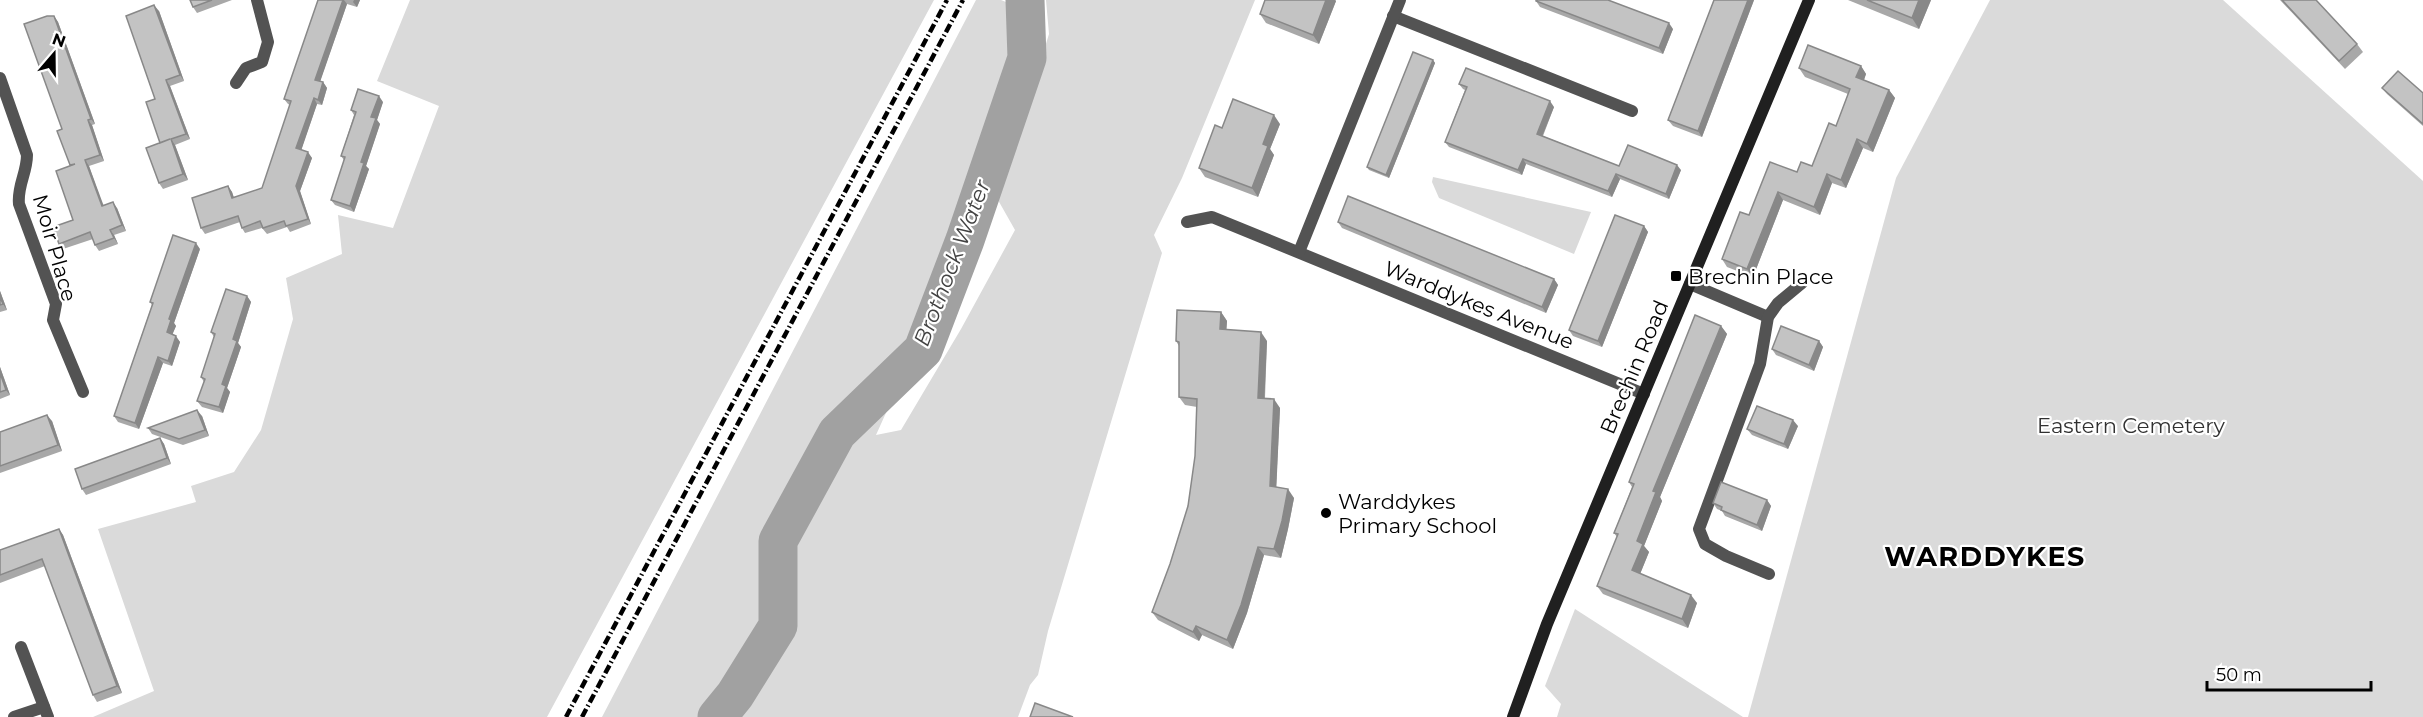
<svg xmlns="http://www.w3.org/2000/svg" width="2423" height="717" viewBox="0 0 2423 717" font-family="Montserrat,sans-serif">
<rect width="100%" height="100%" fill="#fff"/>
<g fill="#dadada">
<polygon points="410,0 934,0 547,717 93,717 154,691 98,529 196,502 191,486 234,472 261,430 293,319 286,278 342,254 338,215 393,228 439,106 377,81"/>
<polygon points="976,0 1001,0 1016,6 1017,61 917,344 876,435 901,430 961,329 1015,230 998,200 1049,34 1046,0 1255,0 1182,178 1154,235 1162,253 1048,631 1038,675 1030,685 1018,717 602,717"/>
<polygon points="1990,0 2223,0 2423,181 2423,717 1748,717 1896,178"/>
<polygon points="1433,177 1591,212 1574,254 1439,198 1432,182"/>
<polygon points="1575,609 1743,717 1557,717 1561,704 1545,686"/>
</g>
<g fill="none" stroke-linecap="round" stroke-linejoin="round">
<polyline stroke="#a1a1a1" stroke-width="39" points="717,717 735,695 778,626 778,541 837,433 923,350 965,240 1027,58 1025,0"/>
<g stroke="#535353" stroke-width="12">
<polyline points="1393,16 1632,111"/>
<path d="M 0,78 L 27,155 C 27,173 17,186 19,204 L 56,304 L 53,320 L 83,392"/>
<polyline points="236,83 246,68 262,62 268,42 257,0"/>
<polyline points="1187,222 1212,217 1644,394"/>
<polyline points="1299,252 1400,0"/>
<polyline points="1690,284 1768,317"/>
<polyline points="1769,574 1726,556 1705,544 1699,529 1760,364 1768,317 1778,303 1802,283"/>
<polyline points="21,647 48,717"/>
<polyline points="14,717 44,707"/>
</g>
<polyline stroke="#202020" stroke-width="12" points="1513,717 1547,624 1809,0"/>
<g stroke="#000" stroke-width="4.5" stroke-dasharray="9 3 1.5 3" stroke-linecap="butt">
<polyline points="566,717 947,0"/>
<polyline points="582,717 963,0"/>
</g>
</g>
<g fill="#a8a8a8">
<polygon points="190,0 232,0 197,13 193,7"/>
<polygon points="318,0 360,0 357,7 347,4 320,81 323,82 327,88 322,105 317,104 301,150 312,158 300,191 311,224 290,232 287,227 267,234 262,228 245,233 242,228 240,222 205,234 201,228 228,186 232,192 234,198 262,188 290,105 288,104 284,99"/>
<polygon points="1265,0 1335,0 1336,1 1319,44 1266,23 1260,14"/>
<polygon points="1714,0 1754,0 1702,137 1673,126 1668,120"/>
<polygon points="1848,0 1931,0 1919,29"/>
<polygon points="2280,0 2316,0 2357,44 2363,52 2345,69"/>
<polygon points="1536,1 1673,29 1663,54 1540,7"/>
<polygon points="159,11 184,81 170,86 190,139 175,145 188,180 163,189 159,183 160,143 155,99"/>
<polygon points="54,16 58,22 95,124 92,125 104,161 89,166 103,206 117,208 126,231 114,235 118,244 99,251 95,245 93,239 63,249 59,244 73,220 70,165 62,129"/>
<polygon points="1433,60 1435,63 1389,178 1369,170 1367,167"/>
<polygon points="1861,66 1866,74 1864,80 1889,90 1895,98 1873,152 1863,148 1846,188 1832,183 1820,215 1783,200 1753,277 1727,267 1722,259 1749,215 1797,172 1812,166 1836,126 1848,94 1805,77 1799,68"/>
<polygon points="1459,84 1554,107 1543,136 1619,166 1681,170 1669,199 1620,179 1612,197 1526,164 1522,175 1449,147 1445,142 1465,90 1463,89"/>
<polygon points="2382,88 2423,93 2423,126 2387,94"/>
<polygon points="383,102 377,120 380,124 366,166 369,169 354,212 335,205 331,200 344,160 341,156 354,115 351,110"/>
<polygon points="1280,124 1270,149 1274,155 1258,197 1205,177 1199,168 1222,128"/>
<polygon points="1338,222 1554,279 1558,285 1546,313 1342,228"/>
<polygon points="1644,226 1648,232 1602,347 1573,336 1569,330"/>
<polygon points="200,249 174,323 176,326 172,334 180,342 172,366 163,363 139,429 118,422 114,416 152,305 150,302"/>
<polygon points="0,291 7,310 0,312"/>
<polygon points="247,296 251,302 238,343 241,347 227,388 230,392 223,413 202,407 197,401 204,382 201,377 214,337 211,332"/>
<polygon points="1221,312 1227,321 1226,330 1267,341 1265,398 1280,408 1276,487 1294,498 1288,529 1281,558 1264,555 1247,613 1233,649 1202,635 1199,641 1158,620 1152,612 1170,564 1188,506 1195,456 1197,407 1185,405 1179,397 1179,346 1176,341"/>
<polygon points="1721,326 1727,334 1660,497 1662,501 1644,546 1649,552 1640,574 1697,603 1688,628 1603,594 1597,586 1617,537 1614,533 1632,487 1629,482"/>
<polygon points="1819,341 1823,347 1814,371 1776,355 1772,349"/>
<polygon points="0,367 10,395 0,399"/>
<polygon points="202,416 209,436 183,445 152,434 148,428"/>
<polygon points="52,421 62,451 0,473 0,432"/>
<polygon points="1798,426 1788,449 1752,435 1747,429"/>
<polygon points="160,438 164,444 171,464 86,495 82,489"/>
<polygon points="1767,500 1771,506 1762,531 1725,516 1722,511 1717,509 1713,503"/>
<polygon points="59,529 63,535 122,693 97,702 93,695 45,566 0,583 0,550"/>
</g>
<g fill="#888">
<polygon points="343,0 344,0 347,4 319,85 315,80"/>
<polygon points="354,0 360,0 357,7 353,2"/>
<polygon points="1326,0 1335,0 1336,1 1319,44 1313,35"/>
<polygon points="1748,0 1754,0 1702,137 1698,131"/>
<polygon points="1919,0 1931,0 1919,29 1912,18"/>
<polygon points="154,5 159,11 184,81 180,75"/>
<polygon points="54,16 58,22 95,124 91,119"/>
<polygon points="1669,23 1673,29 1663,54 1659,48"/>
<polygon points="1433,60 1435,63 1389,178 1386,175"/>
<polygon points="1861,66 1866,74 1862,85 1856,77"/>
<polygon points="166,80 170,86 190,139 186,134"/>
<polygon points="323,82 327,88 322,105 318,100"/>
<polygon points="1889,90 1895,98 1873,152 1867,144"/>
<polygon points="379,96 383,102 377,120 380,124 366,166 369,169 354,212 350,206 371,117"/>
<polygon points="314,98 317,104 300,154 296,148"/>
<polygon points="1550,101 1554,107 1541,139 1537,134"/>
<polygon points="1274,115 1280,124 1270,149 1274,155 1258,197 1252,188 1263,144"/>
<polygon points="88,120 92,125 104,161 100,155"/>
<polygon points="171,139 175,145 188,180 183,174"/>
<polygon points="1857,139 1863,148 1846,188 1841,180"/>
<polygon points="308,152 312,158 300,191 311,224 308,219 296,186"/>
<polygon points="1523,159 1526,164 1522,175 1518,170"/>
<polygon points="85,160 89,166 106,212 102,206"/>
<polygon points="1677,165 1681,170 1669,199 1666,194"/>
<polygon points="1616,174 1620,179 1612,197 1608,191"/>
<polygon points="1827,174 1832,183 1820,215 1814,207"/>
<polygon points="228,186 232,192 236,204 232,198"/>
<polygon points="1778,192 1783,200 1753,277 1747,269"/>
<polygon points="113,202 117,208 126,231 122,225"/>
<polygon points="1644,226 1648,232 1602,347 1598,341"/>
<polygon points="110,230 114,235 118,244 114,238"/>
<polygon points="196,243 200,249 174,323 176,326 171,338 167,332 169,319"/>
<polygon points="1554,279 1558,285 1546,313 1542,307"/>
<polygon points="0,291 7,310 3,304 0,297"/>
<polygon points="247,296 251,302 238,343 241,347 227,388 230,392 223,413 219,407 222,384 233,339"/>
<polygon points="1221,312 1227,321 1226,338 1220,329"/>
<polygon points="1721,326 1727,334 1660,497 1662,501 1644,546 1649,552 1638,579 1632,570 1637,541 1653,491"/>
<polygon points="1261,332 1267,341 1264,407 1258,398"/>
<polygon points="176,336 180,342 172,366 168,361"/>
<polygon points="1819,341 1823,347 1814,371 1809,365"/>
<polygon points="158,357 163,363 139,429 135,423"/>
<polygon points="0,367 10,395 6,390 0,373"/>
<polygon points="1274,399 1280,408 1276,495 1270,486"/>
<polygon points="197,410 202,416 209,436 205,430"/>
<polygon points="47,415 52,421 62,451 58,445"/>
<polygon points="1793,420 1798,426 1788,449 1784,444"/>
<polygon points="160,438 164,444 171,464 167,458"/>
<polygon points="1288,489 1294,498 1288,529 1281,558 1274,549"/>
<polygon points="1767,500 1771,506 1762,531 1757,525"/>
<polygon points="59,529 63,535 122,693 117,686"/>
<polygon points="1258,547 1264,555 1247,613 1233,649 1227,640"/>
<polygon points="1691,595 1697,603 1688,628 1682,619"/>
<polygon points="1196,626 1202,635 1199,641 1193,632"/>
</g>
<g fill="#c3c3c3" stroke="#888" stroke-width="1.5">
<polygon points="190,0 212,0 193,7"/>
<polygon points="318,0 343,0 315,80 323,82 318,100 314,98 296,148 308,152 296,186 308,219 286,226 284,221 263,228 260,221 242,228 238,216 201,228 192,198 228,186 232,198 262,188 291,101 284,99"/>
<polygon points="1265,0 1326,0 1313,35 1260,14"/>
<polygon points="1536,0 1608,0 1669,23 1659,48 1536,1"/>
<polygon points="1714,0 1748,0 1698,131 1668,120"/>
<polygon points="1867,0 1919,0 1912,18"/>
<polygon points="2282,0 2316,0 2357,44 2339,61"/>
<polygon points="154,5 180,75 166,80 186,134 171,139 183,174 159,183 146,148 170,139 160,143 146,102 155,99 126,16"/>
<polygon points="47,16 54,16 91,119 88,120 100,155 85,160 102,206 113,202 122,225 110,230 114,238 95,245 90,232 59,244 53,227 73,220 56,171 75,164 70,165 57,131 62,129 24,24"/>
<polygon points="1808,45 1861,66 1856,77 1889,90 1867,144 1857,139 1841,180 1827,174 1814,207 1778,192 1747,269 1722,259 1740,212 1749,215 1770,162 1797,172 1801,162 1812,166 1829,123 1836,126 1850,89 1799,68"/>
<polygon points="1413,52 1433,60 1386,175 1367,167"/>
<polygon points="1466,68 1550,101 1537,134 1619,166 1628,145 1677,165 1666,194 1616,174 1608,191 1523,159 1518,170 1445,142 1467,87 1459,84"/>
<polygon points="2398,71 2423,93 2423,124 2382,88"/>
<polygon points="358,89 379,96 371,117 376,118 361,162 364,163 350,206 331,200 345,157 341,156 356,112 351,110"/>
<polygon points="1233,99 1274,115 1263,144 1268,146 1252,188 1199,168 1215,125 1222,128"/>
<polygon points="1348,196 1554,279 1542,307 1338,222"/>
<polygon points="1615,215 1644,226 1598,341 1569,330"/>
<polygon points="173,235 196,243 169,319 171,320 167,332 176,336 168,361 158,357 135,423 114,416 153,303 150,302"/>
<polygon points="226,289 247,296 233,339 237,341 222,384 226,386 219,407 197,401 205,379 201,377 215,334 211,332"/>
<polygon points="0,297 3,304 0,305"/>
<polygon points="1177,310 1221,312 1220,329 1261,332 1258,398 1274,399 1270,486 1288,489 1282,521 1274,549 1258,547 1241,605 1227,640 1196,626 1193,632 1152,612 1170,564 1188,506 1195,456 1197,399 1179,397 1179,342 1176,341"/>
<polygon points="1695,315 1721,326 1653,491 1656,492 1637,541 1643,544 1632,570 1691,595 1682,619 1597,586 1618,534 1614,533 1634,484 1629,482"/>
<polygon points="1781,326 1819,341 1809,365 1772,349"/>
<polygon points="0,373 6,390 0,392"/>
<polygon points="1757,406 1793,420 1784,444 1747,429"/>
<polygon points="197,410 205,430 179,439 148,428"/>
<polygon points="47,415 58,445 0,466 0,432"/>
<polygon points="160,438 167,458 82,489 75,469"/>
<polygon points="1721,482 1767,500 1757,525 1721,510 1722,507 1713,503"/>
<polygon points="59,529 117,686 93,695 42,559 0,575 0,550"/>
<polygon points="1035,703 1073,717 1030,717"/>
</g>
<g fill="#000" stroke="#fff" stroke-width="2">
<rect x="1670" y="270" width="12" height="12" rx="3"/>
<circle cx="1326" cy="513" r="6"/>
</g>
<g text-anchor="middle" dominant-baseline="central" stroke-width="4.5" stroke-linejoin="round" paint-order="stroke">
<g font-size="21" fill="#000" stroke="#fff">
<text transform="translate(55 248) rotate(74)">Moir Place</text>
<text transform="translate(1479 305) rotate(22)">Warddykes Avenue</text>
<text transform="translate(1634 367) rotate(-67)">Brechin Road</text>
</g>
<g font-size="21" fill="#000" stroke="#fff" text-anchor="start">
<text x="1688" y="276">Brechin Place</text>
<text x="1338" y="501">Warddykes<tspan x="1338" dy="24">Primary School</tspan></text>
</g>
<g font-size="21" fill="#313131" stroke="#fff">
<text x="2131" y="425">Eastern Cemetery</text>
</g>
<g font-size="22" font-style="italic" fill="#424242" stroke="#fff">
<text transform="translate(952 263) rotate(-69)">Brothock Water</text>
</g>
<g font-size="27" font-weight="bold" letter-spacing="1.5" fill="#000" stroke="#fff">
<text x="1985" y="556">WARDDYKES</text>
</g>
</g>
<g transform="translate(54 54) rotate(20)" stroke="#ffffff" stroke-width="4.5" paint-order="stroke">
<path d="M0-4.5L10 22L0 15L-10 22Z" fill="#000000"/>
<text y="-9" font-size="16" font-weight="bold" text-anchor="middle" fill="#000000">N</text>
</g>
<path d="M2207 681v9h164v-9" fill="none" stroke="#000000" stroke-width="3"/>
<text x="2216" y="681" font-size="18" fill="#000000" stroke="#ffffff" stroke-width="4.5" paint-order="stroke">50 m</text>
</svg>
